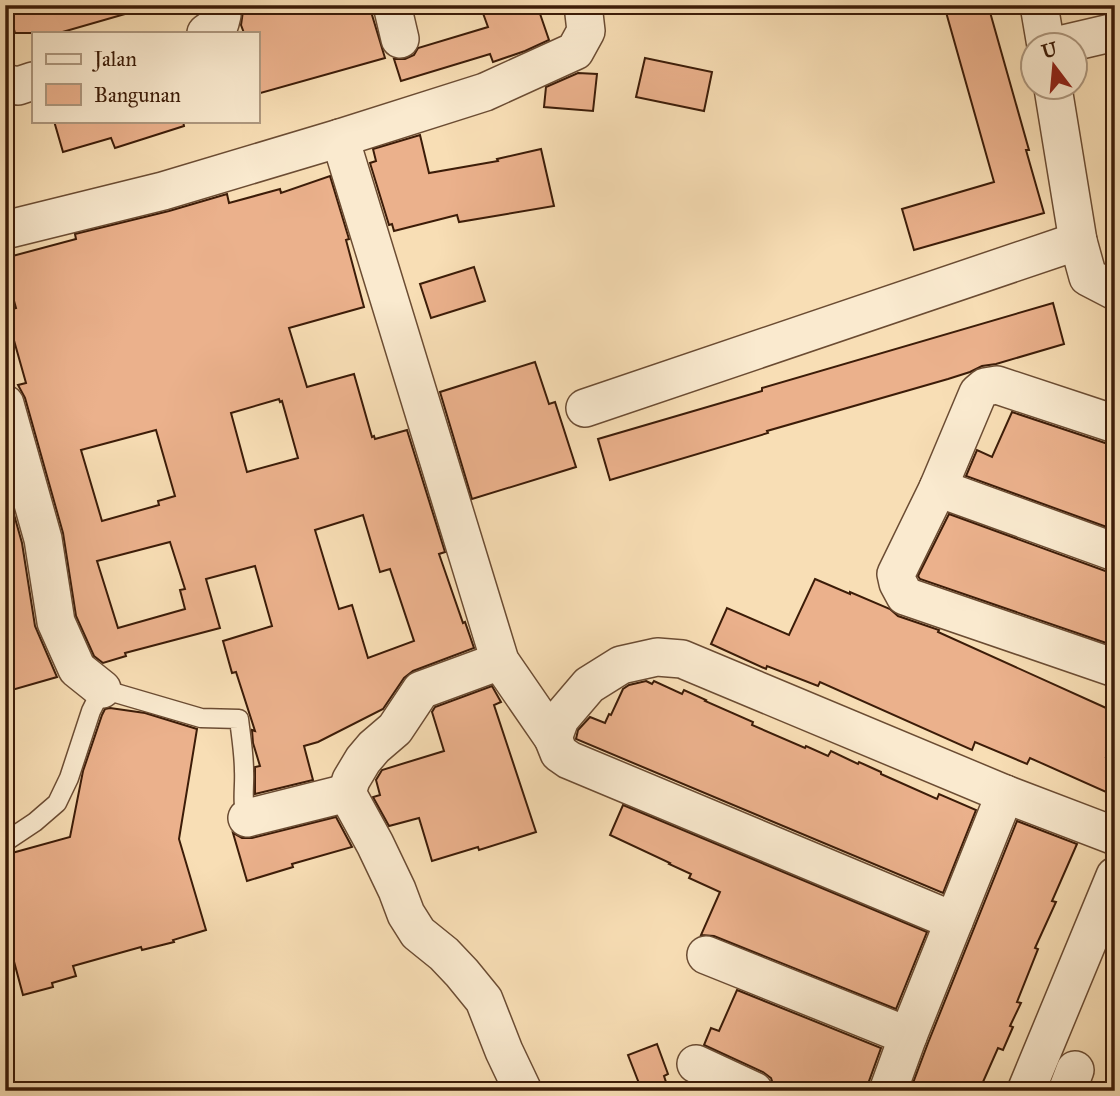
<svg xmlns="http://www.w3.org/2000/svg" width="1120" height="1096" viewBox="0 0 1120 1096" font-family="'IM FELL Great Primer',serif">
<rect width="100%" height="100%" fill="#f8deb5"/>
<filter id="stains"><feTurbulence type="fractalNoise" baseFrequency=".00286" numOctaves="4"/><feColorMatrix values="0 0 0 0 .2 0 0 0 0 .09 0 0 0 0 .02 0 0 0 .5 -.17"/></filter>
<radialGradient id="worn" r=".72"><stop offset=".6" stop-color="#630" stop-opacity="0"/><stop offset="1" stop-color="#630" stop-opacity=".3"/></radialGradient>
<g fill="#ebb18c" stroke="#3c1c08" stroke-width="2" fill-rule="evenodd">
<polygon points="7,5 131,5 132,12 59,33 15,33"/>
<polygon points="241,5 369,5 385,58 257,94 257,33 244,33 241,25 243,11"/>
<polygon points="480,5 537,5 549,40 525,51 493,62 490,54 401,81 394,59 405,59 414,55 418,48 488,27"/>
<polygon points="944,5 988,5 1029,150 1026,150 1044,213 914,250 902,209 994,182"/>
<polygon points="645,58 712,72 704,111 636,97"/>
<polygon points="578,73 597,74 593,111 544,107 546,87"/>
<polygon points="54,121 183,121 184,126 115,148 111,138 63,152"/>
<polygon points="420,135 429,173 498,161 497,159 541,149 554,206 459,222 457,215 394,231 392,224 389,225 370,163 376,161 373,149"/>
<path d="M 330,176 L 349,239 L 346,240 L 364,307 L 289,328 L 307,387 L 354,374 L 372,437 L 374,436 L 375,439 L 407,430 L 445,552 L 439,554 L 463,623 L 465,622 L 474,648 L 413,671 L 404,678 L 383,709 L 318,742 L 304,746 L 313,780 L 255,794 L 255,767 L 260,766 L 253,743 L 252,730 L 255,731 L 236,672 L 232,673 L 223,641 L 272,626 L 255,566 L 206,579 L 220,628 L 125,653 L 126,656 L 103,663 L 94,656 L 76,616 L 63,533 L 25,398 L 18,385 L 26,383 L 13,337 L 5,339 L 5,311 L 16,308 L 5,268 L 5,258 L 76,239 L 75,234 L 169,211 L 227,194 L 229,203 L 280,189 L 281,193 ZM 279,399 L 280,402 L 282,401 L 298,458 L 247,472 L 231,413 ZM 156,430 L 175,496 L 158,501 L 159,505 L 102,521 L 81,450 ZM 363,515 L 380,572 L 390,569 L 414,641 L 368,658 L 352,605 L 339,609 L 315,530 ZM 170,542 L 185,589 L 180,590 L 185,609 L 118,628 L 97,561 Z"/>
<polygon points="474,267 485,301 431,318 420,284"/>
<polygon points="1053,303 1064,344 996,364 982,366 970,372 948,379 767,431 768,433 610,480 598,439 762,391 762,388"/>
<polygon points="535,362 549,404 555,402 576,467 472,499 440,392"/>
<polygon points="1012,412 1108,444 1115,444 1115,530 966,476 977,450 992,457"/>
<polygon points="13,511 22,543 35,626 57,677 5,692 5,512"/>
<polygon points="949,514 1108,572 1115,572 1115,646 920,579 918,576"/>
<polygon points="815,579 850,594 850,592 890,609 898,616 939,630 938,632 1115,712 1115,739 1106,757 1115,761 1115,796 1030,758 1027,764 975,742 972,750 820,682 818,686 767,666 766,669 711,644 727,608 789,635"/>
<polygon points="646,681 652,684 654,681 682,694 684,690 706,700 705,701 753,722 752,725 805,748 806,746 828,756 831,751 858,764 859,762 881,772 881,774 937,799 939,794 976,810 943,893 576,739 578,730 590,717 605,723 609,714 611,715 623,689 629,685"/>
<polygon points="492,686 501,702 494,705 536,832 479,850 478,847 432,861 419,818 389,826 373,797 380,795 376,780 382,770 444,751 432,712 435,707"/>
<polygon points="110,708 145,713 197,729 179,839 206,930 173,940 174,942 142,950 141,947 73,966 76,976 52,983 53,987 23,995 5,928 5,858 13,856 12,853 70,837 83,771 102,715 105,709"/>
<polygon points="623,805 927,932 896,1009 714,936 701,935 720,892 689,878 691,874 669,864 670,863 610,835"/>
<polygon points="336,817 352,847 292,864 293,867 247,881 233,833 242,838 252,838"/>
<polygon points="1017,821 1077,844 1052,901 1056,902 1035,948 1038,949 1017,1002 1021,1003 1010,1026 1013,1027 1003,1050 998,1048 979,1091 910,1091 928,1043"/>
<polygon points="737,990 881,1048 868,1084 868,1091 783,1091 774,1087 771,1078 763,1072 704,1045 711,1028 719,1031"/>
<polygon points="657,1044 668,1074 664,1076 669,1091 642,1091 628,1055"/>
</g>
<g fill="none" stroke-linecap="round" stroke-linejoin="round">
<g stroke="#6b4c33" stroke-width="21">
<path id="service" d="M 5,842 L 35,822 L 57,803 L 69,778 L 91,711 L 102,689 L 201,718 L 239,719 C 241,736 244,754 244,771 C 245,787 241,803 247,818"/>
</g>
<g stroke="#6b4c33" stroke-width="40">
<g id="minor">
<polyline points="392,5 400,39"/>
<polyline points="1039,5 1046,46"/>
<polyline points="206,33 220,23 222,15 220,5"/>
<polyline points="1055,46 1115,32"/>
<polyline points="5,83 18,86 33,81"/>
<polyline points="1053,88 1078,241 1088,277 1115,291"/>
<polyline points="340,138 500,661 553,738 560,719 589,685 621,665 657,657 682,659 1005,794 1115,836"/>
<polyline points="5,230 163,191 340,138 485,92 575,51 586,31 583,5"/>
<polyline points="5,404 43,539 56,622 77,669 102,689"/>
<polyline points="585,408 1078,241"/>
<polyline points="1115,424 997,385 985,387 978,393 938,488 896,574 898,583 905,596 1115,668"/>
<polyline points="938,488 1115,552"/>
<polyline points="500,661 421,690 395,729 374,747 363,760 351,780 347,793 375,844 397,890 406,914 418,933 444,954 462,973 484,1000 504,1051 523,1091"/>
<polyline points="553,738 559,753 569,760 954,921"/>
<polyline points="247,818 347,793"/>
<polyline points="706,955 908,1036"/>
<polyline points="696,1064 754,1091"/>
<polyline points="888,1091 908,1036 1005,794"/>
<polyline points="1026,1091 1115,876"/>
<polyline points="1067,1091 1075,1070"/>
</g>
</g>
<use href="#service" stroke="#faeacf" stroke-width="18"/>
<use href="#minor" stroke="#faeacf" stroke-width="37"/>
</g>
<rect width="1120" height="1096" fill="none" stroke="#f8deb5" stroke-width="28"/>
<rect x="7" y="7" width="1106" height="1082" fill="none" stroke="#3c1c08" stroke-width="3.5"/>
<rect x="14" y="14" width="1092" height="1068" fill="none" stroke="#3c1c08" stroke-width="2"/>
<rect x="32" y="32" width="228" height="91" fill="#faeacf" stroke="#ae987f" stroke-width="2"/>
<rect x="46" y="54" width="35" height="10" fill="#faeacf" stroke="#ae987f" stroke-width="2"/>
<text x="94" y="66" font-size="21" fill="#3c1c08">Jalan</text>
<rect x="46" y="84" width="35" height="21" fill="#ebb18c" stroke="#ae987f" stroke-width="2"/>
<text x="94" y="102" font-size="21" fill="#3c1c08">Bangunan</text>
<g transform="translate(1054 66) rotate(344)"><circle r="33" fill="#faeacf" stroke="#ae987f" stroke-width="2"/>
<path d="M0-5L12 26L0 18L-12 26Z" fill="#8f2418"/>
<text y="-10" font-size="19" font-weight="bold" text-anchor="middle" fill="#3c1c08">U</text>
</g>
<rect width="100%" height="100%" filter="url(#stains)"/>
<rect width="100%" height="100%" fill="url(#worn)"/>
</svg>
